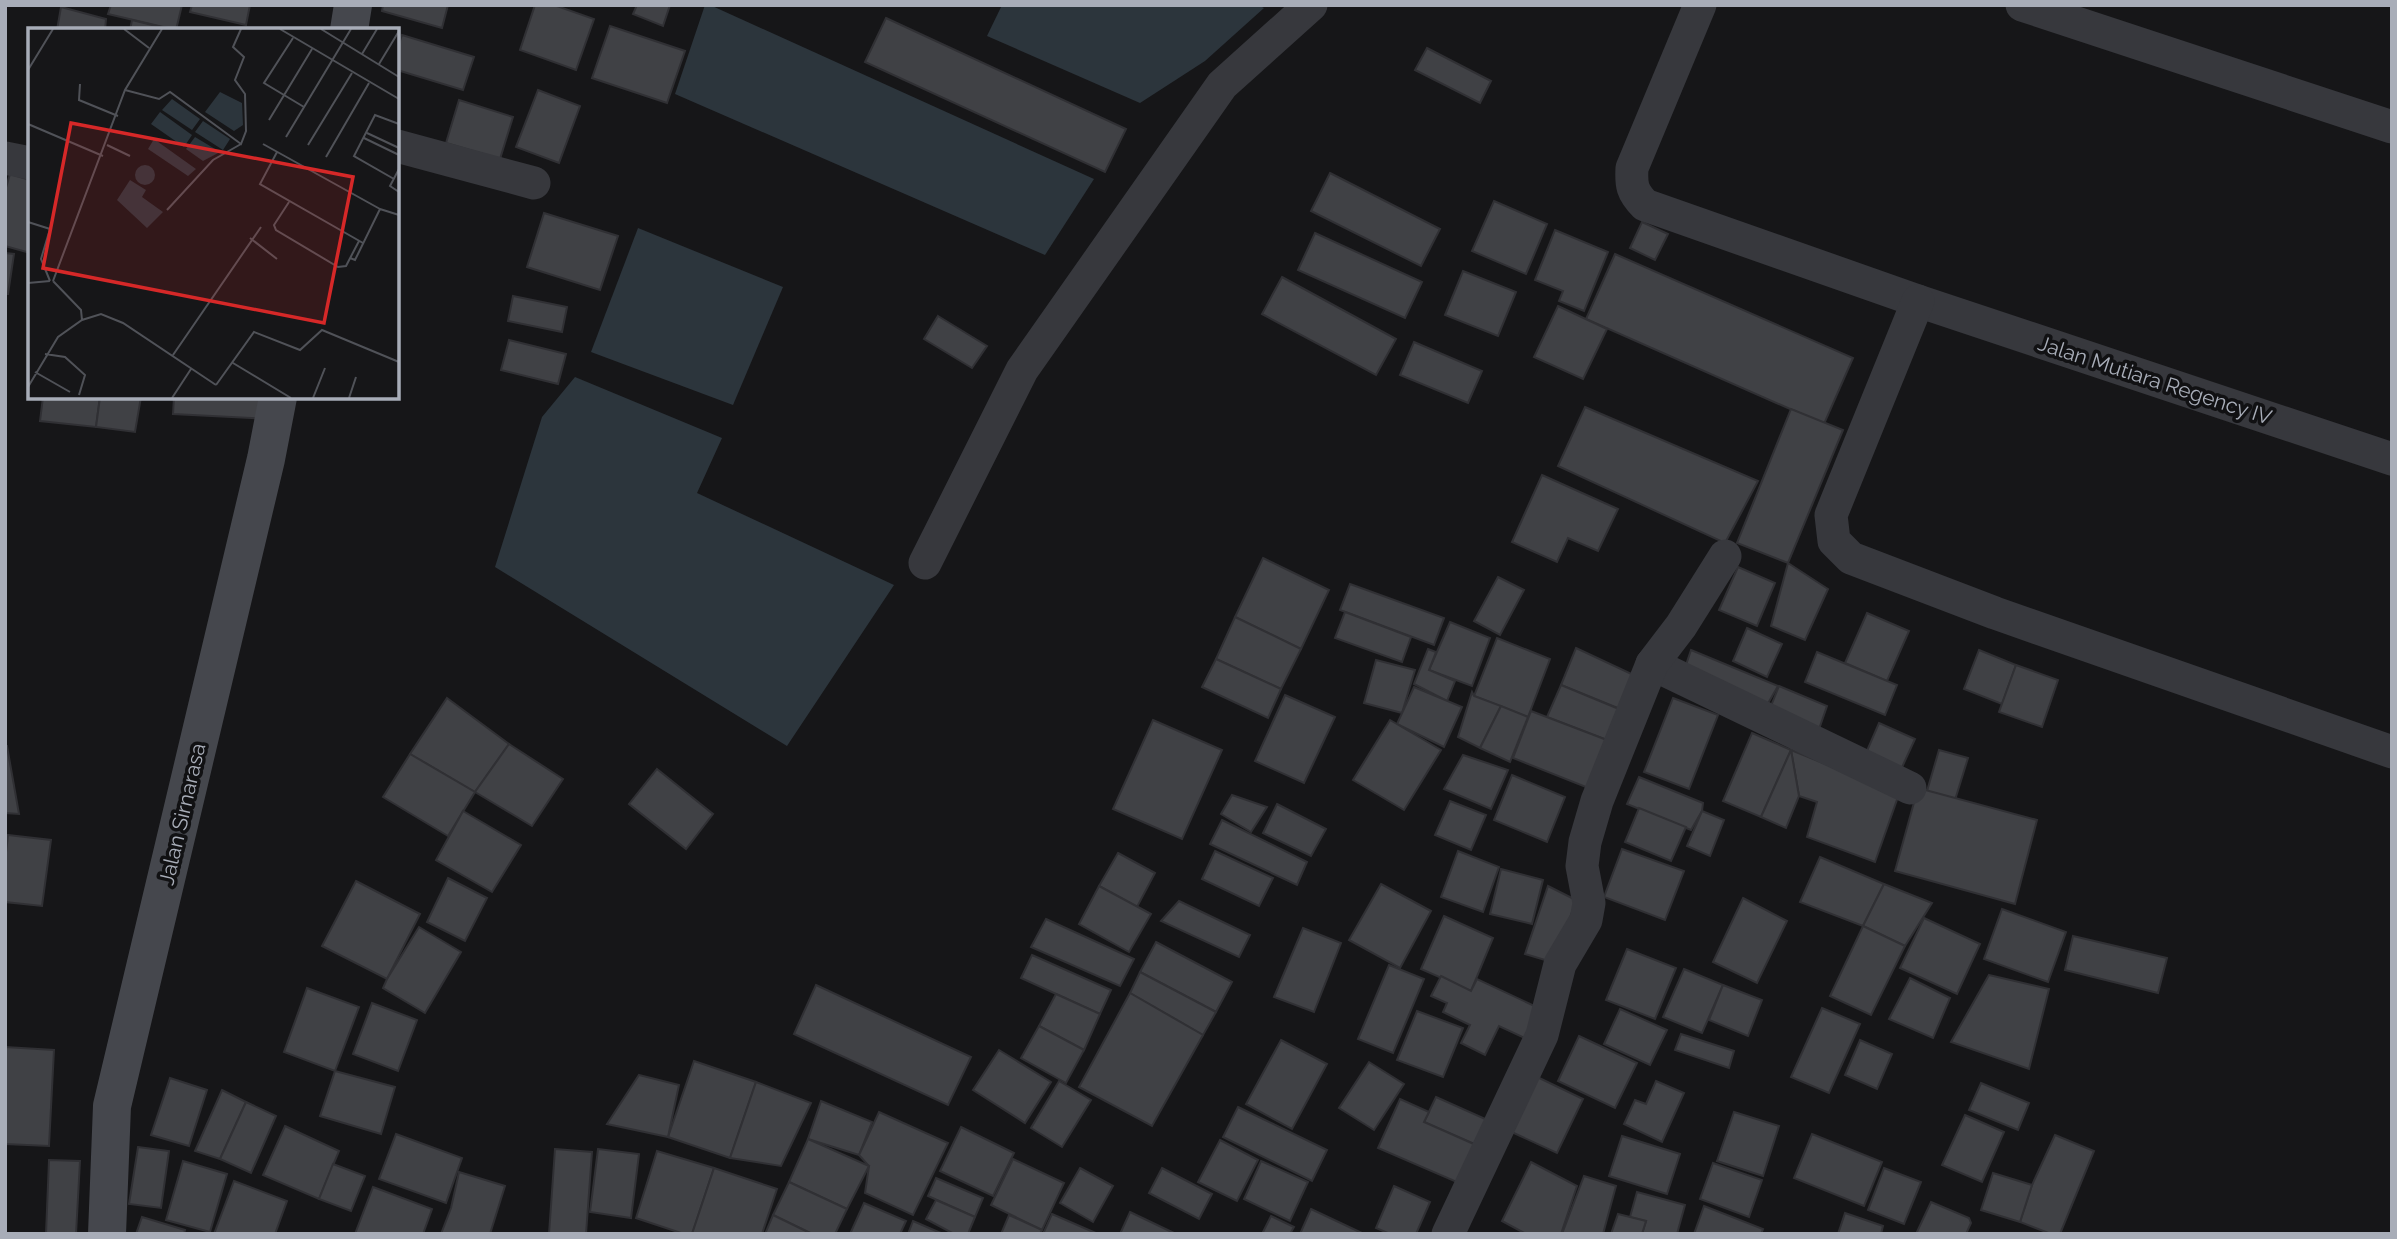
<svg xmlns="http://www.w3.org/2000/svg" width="2397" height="1239" viewBox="0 0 2397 1239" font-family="Raleway,sans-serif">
<rect width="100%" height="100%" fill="#161618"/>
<g fill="#2c353c">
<polygon points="705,5 710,5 1094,179 1045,255 675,94"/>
<polygon points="1002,5 1258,5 1264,8 1205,61 1140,103 987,36"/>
<polygon points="638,228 783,287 733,405 591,352"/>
<polygon points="575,377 722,438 697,493 894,585 787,746 495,567 542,417"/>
</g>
<g fill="#404145" stroke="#303034" stroke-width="2">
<polygon points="111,5 182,5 176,30 108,14"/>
<polygon points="192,5 250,5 246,25 190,12"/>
<polygon points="383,5 448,5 442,28 382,11"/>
<polygon points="535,5 554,5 594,19 576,70 520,50"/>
<polygon points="637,5 670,5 663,26 633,14"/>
<polygon points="61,7 106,19 105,30 57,30"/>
<polygon points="886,18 1126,129 1105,172 865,62"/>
<polygon points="132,20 172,30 130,30"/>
<polygon points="610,26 685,51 667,103 592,78"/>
<polygon points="402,35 474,57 463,90 397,70 397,49"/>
<polygon points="1427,48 1491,81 1480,103 1415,70"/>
<polygon points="538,90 580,106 559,163 516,147"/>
<polygon points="459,100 513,117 500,159 446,143"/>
<polygon points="1330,173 1440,229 1421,266 1311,211"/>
<polygon points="10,174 30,180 30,253 5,246 5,191"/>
<polygon points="1494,201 1547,224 1526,274 1472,251"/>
<polygon points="544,213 618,236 600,290 527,267"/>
<polygon points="1642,222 1668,234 1655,260 1630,248"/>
<polygon points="1555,230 1608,252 1584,311 1559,301 1563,291 1535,280"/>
<polygon points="1315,233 1422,282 1405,318 1298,270"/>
<polygon points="5,253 14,254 8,294 5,294"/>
<polygon points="1615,254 1853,358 1824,424 1586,319"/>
<polygon points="1463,271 1516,292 1498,336 1445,315"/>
<polygon points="1282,277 1396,339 1376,375 1262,314"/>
<polygon points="513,296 567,307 562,332 508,321"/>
<polygon points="1558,306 1607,329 1583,379 1534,357"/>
<polygon points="938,316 987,346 972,368 924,339"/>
<polygon points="509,340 566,354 558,384 501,370"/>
<polygon points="1414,342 1482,371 1468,403 1400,375"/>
<polygon points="43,397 100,397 96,427 40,421"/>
<polygon points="100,397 141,397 135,432 96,427"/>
<polygon points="174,397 270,397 269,419 173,414"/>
<polygon points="1585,407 1758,481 1725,543 1558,466"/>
<polygon points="1791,409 1843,430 1788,563 1737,543"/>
<polygon points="1542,475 1618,509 1598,551 1568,538 1557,562 1512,542"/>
<polygon points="1263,558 1329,590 1301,649 1235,617"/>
<polygon points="1788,563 1828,589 1805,640 1771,626"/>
<polygon points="1738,567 1775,583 1757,626 1719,610"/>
<polygon points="1498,577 1524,590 1500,635 1474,621"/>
<polygon points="1350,584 1444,618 1434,645 1340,610"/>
<polygon points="1345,612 1411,637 1402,662 1335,638"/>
<polygon points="1867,613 1909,631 1887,681 1845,663"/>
<polygon points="1235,617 1301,649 1281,689 1216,659"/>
<polygon points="1450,622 1490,638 1472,686 1429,670"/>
<polygon points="1747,628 1782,644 1767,677 1733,661"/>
<polygon points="1497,638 1550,659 1528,717 1474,696"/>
<polygon points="1576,648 1638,677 1625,711 1561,685"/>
<polygon points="1428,649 1436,652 1429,670 1455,681 1447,701 1414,684"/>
<polygon points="1691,650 1778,686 1763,712 1683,674"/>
<polygon points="1979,650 2016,665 2002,704 1964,689"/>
<polygon points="1817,652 1897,685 1885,715 1805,682"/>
<polygon points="1216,659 1281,689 1268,718 1202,687"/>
<polygon points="1376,660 1415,670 1402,713 1364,703"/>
<polygon points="2016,665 2058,680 2042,727 1999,712"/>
<polygon points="1561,685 1631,714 1620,745 1547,717"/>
<polygon points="1779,686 1827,706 1816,738 1767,716"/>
<polygon points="1414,687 1462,707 1444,747 1397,724"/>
<polygon points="1472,692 1474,696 1501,706 1480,748 1458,737"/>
<polygon points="1285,695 1335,717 1304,783 1255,761"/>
<polygon points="447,698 509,744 475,792 410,754"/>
<polygon points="1673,698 1718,715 1689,789 1644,772"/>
<polygon points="1501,706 1528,717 1510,762 1480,748"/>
<polygon points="1531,711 1620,745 1601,793 1513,758"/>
<polygon points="1153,720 1222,750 1182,839 1113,809"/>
<polygon points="1390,720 1441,750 1404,810 1353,780"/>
<polygon points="1879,723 1915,739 1898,776 1863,760"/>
<polygon points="1752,733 1791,750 1761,817 1723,801"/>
<polygon points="509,744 563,779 532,826 475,792"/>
<polygon points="5,746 7,746 19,814 5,813"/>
<polygon points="1791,750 1899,794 1875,862 1807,837 1817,802 1799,796"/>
<polygon points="1791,750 1799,796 1786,828 1761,817"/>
<polygon points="1939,750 1968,758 1955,800 1927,791"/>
<polygon points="410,754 475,792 448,836 383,797"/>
<polygon points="1463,755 1508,770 1491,809 1444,789"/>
<polygon points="657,769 713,814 686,849 629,804"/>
<polygon points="1512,775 1565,797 1547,842 1494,820"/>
<polygon points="1639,777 1703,803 1702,811 1691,830 1627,804"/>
<polygon points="1918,788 2037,820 2015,904 1895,871"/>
<polygon points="1232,795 1267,807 1251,832 1221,814"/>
<polygon points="1450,801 1486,815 1471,850 1435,835"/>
<polygon points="1277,804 1326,829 1311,856 1263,833"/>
<polygon points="1639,808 1686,827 1671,861 1625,842"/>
<polygon points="463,811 521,845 492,892 436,860"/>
<polygon points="1702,811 1724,820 1710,856 1687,846"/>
<polygon points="1222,820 1307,862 1297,885 1210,844"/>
<polygon points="8,835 51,840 42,906 5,902 5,861"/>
<polygon points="1622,849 1684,871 1665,920 1604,897"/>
<polygon points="1215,851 1273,878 1259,906 1202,879"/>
<polygon points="1458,851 1499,867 1483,912 1441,897"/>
<polygon points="1118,853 1155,873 1137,907 1099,886"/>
<polygon points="1820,857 1884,884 1863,926 1800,902"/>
<polygon points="1501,869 1543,880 1532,924 1490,914"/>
<polygon points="448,878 487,898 465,941 427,922"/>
<polygon points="356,881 420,914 387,979 322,946"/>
<polygon points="1381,884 1431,911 1400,968 1349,940"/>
<polygon points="1884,884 1932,903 1905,946 1863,926"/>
<polygon points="1099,886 1151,914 1129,952 1079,924"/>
<polygon points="1548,886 1576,900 1555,963 1525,954"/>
<polygon points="1743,898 1787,921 1757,983 1713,962"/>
<polygon points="1179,901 1250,935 1239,957 1161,921"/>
<polygon points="2002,909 2066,932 2048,982 1984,959"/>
<polygon points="1444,916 1493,938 1471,991 1421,969"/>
<polygon points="1924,918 1980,944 1957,994 1900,968"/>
<polygon points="1046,919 1134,959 1120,986 1031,947"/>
<polygon points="1863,926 1905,946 1871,1015 1830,996"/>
<polygon points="419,927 461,952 425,1013 383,988 387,979"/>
<polygon points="1303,928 1341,943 1314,1012 1274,997"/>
<polygon points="2073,936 2167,958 2158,993 2065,970"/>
<polygon points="1156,942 1232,982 1216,1012 1140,972"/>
<polygon points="1627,949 1676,968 1655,1019 1606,1000"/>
<polygon points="1032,955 1111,990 1100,1014 1021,978"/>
<polygon points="1389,965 1424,979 1393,1053 1358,1039"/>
<polygon points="1684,969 1723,985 1702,1033 1663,1017"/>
<polygon points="1140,972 1216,1012 1203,1035 1130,993"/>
<polygon points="1989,975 2049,989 2029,1069 1951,1042"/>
<polygon points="1441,976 1471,991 1477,979 1543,1010 1529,1040 1499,1026 1485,1055 1461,1043 1470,1025 1443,1012 1447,1003 1431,996"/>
<polygon points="1910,978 1950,998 1933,1038 1889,1019"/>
<polygon points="816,985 971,1057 948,1105 794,1034"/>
<polygon points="1723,985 1762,1000 1748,1036 1709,1020"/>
<polygon points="307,988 359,1007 335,1071 284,1052"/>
<polygon points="1130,993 1203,1035 1152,1126 1079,1087"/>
<polygon points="1056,994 1100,1014 1084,1050 1039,1026"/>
<polygon points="372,1003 417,1020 398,1071 353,1054"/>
<polygon points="1822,1008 1860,1024 1829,1093 1791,1077"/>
<polygon points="1620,1009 1667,1030 1650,1065 1604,1044"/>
<polygon points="1417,1011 1463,1028 1443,1077 1397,1060"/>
<polygon points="1039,1026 1084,1050 1066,1083 1021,1058"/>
<polygon points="1681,1034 1734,1051 1729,1068 1675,1050"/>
<polygon points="1579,1036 1637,1063 1615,1108 1558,1081"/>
<polygon points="1281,1040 1327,1064 1292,1129 1246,1104"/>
<polygon points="1860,1040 1892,1054 1877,1089 1845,1075"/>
<polygon points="5,1047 54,1050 49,1146 5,1144"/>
<polygon points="999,1050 1051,1082 1025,1123 973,1090"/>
<polygon points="694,1061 756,1082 730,1158 668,1137"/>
<polygon points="1369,1062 1404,1084 1374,1130 1339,1108"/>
<polygon points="335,1071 395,1087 381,1134 320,1116"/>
<polygon points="1531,1074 1583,1099 1557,1153 1505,1129"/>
<polygon points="639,1075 679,1085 668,1137 607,1124"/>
<polygon points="170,1078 207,1090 189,1146 151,1135"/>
<polygon points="1059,1081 1091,1100 1062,1147 1031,1128"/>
<polygon points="1656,1081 1684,1093 1662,1142 1624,1124 1635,1100 1646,1104"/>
<polygon points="756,1082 811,1103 781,1166 730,1158"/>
<polygon points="1981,1083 2029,1103 2018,1130 1969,1110"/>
<polygon points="222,1090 246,1102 220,1159 195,1151"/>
<polygon points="1436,1097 1492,1122 1481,1147 1424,1122"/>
<polygon points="1400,1099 1429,1112 1424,1122 1476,1145 1459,1183 1378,1148"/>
<polygon points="821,1101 872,1122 859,1155 808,1139"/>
<polygon points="246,1102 276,1116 251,1173 220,1159"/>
<polygon points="1238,1107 1327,1150 1312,1181 1223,1137"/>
<polygon points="879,1112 948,1143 913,1215 865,1193 869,1166 859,1155"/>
<polygon points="1734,1112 1779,1126 1763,1176 1717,1161"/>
<polygon points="1965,1115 2004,1132 1982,1182 1942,1165"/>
<polygon points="285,1126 339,1151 319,1199 263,1175"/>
<polygon points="961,1127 1014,1153 993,1196 940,1171"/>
<polygon points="396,1134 462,1158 446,1203 379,1179"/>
<polygon points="1812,1134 1882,1162 1864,1206 1794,1178"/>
<polygon points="2055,1135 2094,1151 2060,1234 2051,1234 2020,1222 2032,1185"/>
<polygon points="1622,1136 1680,1154 1667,1194 1609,1176"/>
<polygon points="808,1139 869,1166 847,1209 789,1182"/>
<polygon points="1220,1140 1258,1160 1237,1201 1198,1182"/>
<polygon points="138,1147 169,1151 161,1208 129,1204"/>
<polygon points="555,1149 592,1152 586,1234 549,1234"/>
<polygon points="598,1149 639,1154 631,1218 590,1212"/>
<polygon points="657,1151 714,1168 692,1234 684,1234 636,1218"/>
<polygon points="1013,1159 1064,1183 1042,1230 991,1205"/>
<polygon points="49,1160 80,1161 76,1234 46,1234"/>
<polygon points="183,1161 227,1174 210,1232 166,1220"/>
<polygon points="1261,1161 1308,1182 1290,1221 1244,1199"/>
<polygon points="1531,1162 1577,1186 1561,1234 1526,1234 1502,1221"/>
<polygon points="1713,1163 1762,1180 1749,1217 1700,1199"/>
<polygon points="333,1164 365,1176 351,1211 319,1199"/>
<polygon points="714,1168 777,1189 762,1234 692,1234"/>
<polygon points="1080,1168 1113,1186 1093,1222 1060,1203"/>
<polygon points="1162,1168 1212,1194 1199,1219 1149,1193"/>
<polygon points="1884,1168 1921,1182 1904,1224 1868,1210"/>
<polygon points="459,1172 505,1186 490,1234 441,1234 451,1208"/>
<polygon points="1993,1173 2032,1185 2020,1222 1981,1210"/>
<polygon points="1584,1176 1616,1186 1603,1234 1562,1234"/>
<polygon points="936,1178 983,1198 975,1217 928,1196"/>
<polygon points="234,1181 287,1201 275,1234 214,1234"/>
<polygon points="789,1182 847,1209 835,1234 812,1234 773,1215"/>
<polygon points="1394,1186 1430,1202 1416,1234 1390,1234 1376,1228"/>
<polygon points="373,1187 432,1209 423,1234 355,1234"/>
<polygon points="1637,1192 1685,1205 1677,1234 1642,1234 1646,1221 1630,1217"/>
<polygon points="936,1200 975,1217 968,1234 954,1234 926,1219"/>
<polygon points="1931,1202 1969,1218 1971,1223 1966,1234 1916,1234"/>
<polygon points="864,1203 906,1221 900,1234 850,1234"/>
<polygon points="1704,1206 1763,1229 1761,1234 1694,1234"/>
<polygon points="1311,1209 1364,1234 1300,1234"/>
<polygon points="1130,1212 1176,1234 1120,1234"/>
<polygon points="1845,1213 1883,1226 1881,1234 1838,1234"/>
<polygon points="1052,1214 1098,1234 1043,1234"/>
<polygon points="1618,1214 1646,1221 1642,1234 1611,1234"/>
<polygon points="773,1215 812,1234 765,1234"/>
<polygon points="1009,1215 1042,1230 1040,1234 1001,1234"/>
<polygon points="1271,1216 1294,1227 1290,1234 1262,1234"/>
<polygon points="142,1217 185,1230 184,1234 136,1234"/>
<polygon points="913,1221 943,1234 908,1234"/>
</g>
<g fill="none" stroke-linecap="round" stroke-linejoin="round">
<g stroke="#37383d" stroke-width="33">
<path d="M 1700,5 L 1632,168 C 1631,185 1632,192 1645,205 L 1918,301 L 2392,459"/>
<polyline points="2022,5 2392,127"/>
<polyline points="397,146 534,183"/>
<polyline points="5,158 30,163"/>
<polyline points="1918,301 1831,515 1834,541 1851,558 1995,613 2392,752"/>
<polyline points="925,563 1022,370 1222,85 1311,5"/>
<polyline points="1652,664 1910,788"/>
<polyline points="1448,1234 1542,1035 1560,964 1586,920 1589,903 1582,866 1585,842 1597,801 1652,664 1681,626 1725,556"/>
</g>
<g stroke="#45474d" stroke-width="38">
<polyline points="349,30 353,5"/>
<polyline points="107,1234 112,1106 266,459 278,397"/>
</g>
</g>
<g text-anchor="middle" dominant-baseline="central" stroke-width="7" stroke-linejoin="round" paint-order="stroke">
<g font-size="21" fill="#a8adb8" stroke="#111113">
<text transform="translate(2155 380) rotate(18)">Jalan Mutiara Regency IV</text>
<text transform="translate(182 814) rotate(-77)">Jalan Sirnarasa</text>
</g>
</g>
<g transform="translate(28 28)">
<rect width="371" height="371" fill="#161618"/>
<path d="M 192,64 L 214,75 L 215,97 L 206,103 L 177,84 ZM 144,71 L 172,91 L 164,102 L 134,82 ZM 132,84 L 164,107 L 156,119 L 123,96 ZM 175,93 L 202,111 L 195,122 L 167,104 ZM 167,109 L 192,124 L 175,133 L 158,121 ZM 126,111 L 168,141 L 160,148 L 120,121 ZM107 147a10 10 0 1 1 20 0a10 10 0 1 1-20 0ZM 102,152 L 118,162 L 114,169 L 135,184 L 119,200 L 89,172 Z" fill="#2c353c"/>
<path fill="none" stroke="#505258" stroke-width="2" d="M 96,1 L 121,20M 252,1 L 371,71M 293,1 L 371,49M 265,10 L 236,55 L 276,79M 334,26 L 349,1M 351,36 L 371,3M 0,42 L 25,1M 52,56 L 51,72 L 90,88M 97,62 L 131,71 L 142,64 L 213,116 L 218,103 L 217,66 L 207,52 L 216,29 L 205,19 L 213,1M 241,92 L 284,21M 0,96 L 75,128M 339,105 L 371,120M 258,109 L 323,1M 336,110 L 371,127M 235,116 L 352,181M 79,117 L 102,128M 280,117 L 324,45M 249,124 L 232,156 L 335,215M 298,129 L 341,55M 371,141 L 362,158 L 371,164M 366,151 L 326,128 L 347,87 L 371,96M 261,174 L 246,197 L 248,202 L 310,239 L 318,238 L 331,213M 139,182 L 185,132 L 213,116M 0,194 L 22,201 L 13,231 L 22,253M 222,210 L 249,231M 322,230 L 327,232 L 352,181 L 371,187M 25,253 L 97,62 L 134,1M 25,253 L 53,282 L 54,292M 0,255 L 22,253M 17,326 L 37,329 L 57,347 L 51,367M 145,327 L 233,199M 205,335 L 263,370M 7,344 L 42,364M 188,357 L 226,304 L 272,322 L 294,302 L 371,334M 0,359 L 30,309 L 54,292 L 73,286 L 95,295 L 188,357M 144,370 L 163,341M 285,370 L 297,340M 321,370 L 328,349"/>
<path fill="#d62828" fill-opacity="0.15" stroke="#d62828" stroke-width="3.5" d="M 43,95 L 325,149 L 296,295 L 15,240 Z"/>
<rect width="371" height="371" fill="none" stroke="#a8adb8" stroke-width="3.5"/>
</g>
<rect width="2397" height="1239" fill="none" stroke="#a8adb8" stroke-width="14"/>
</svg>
